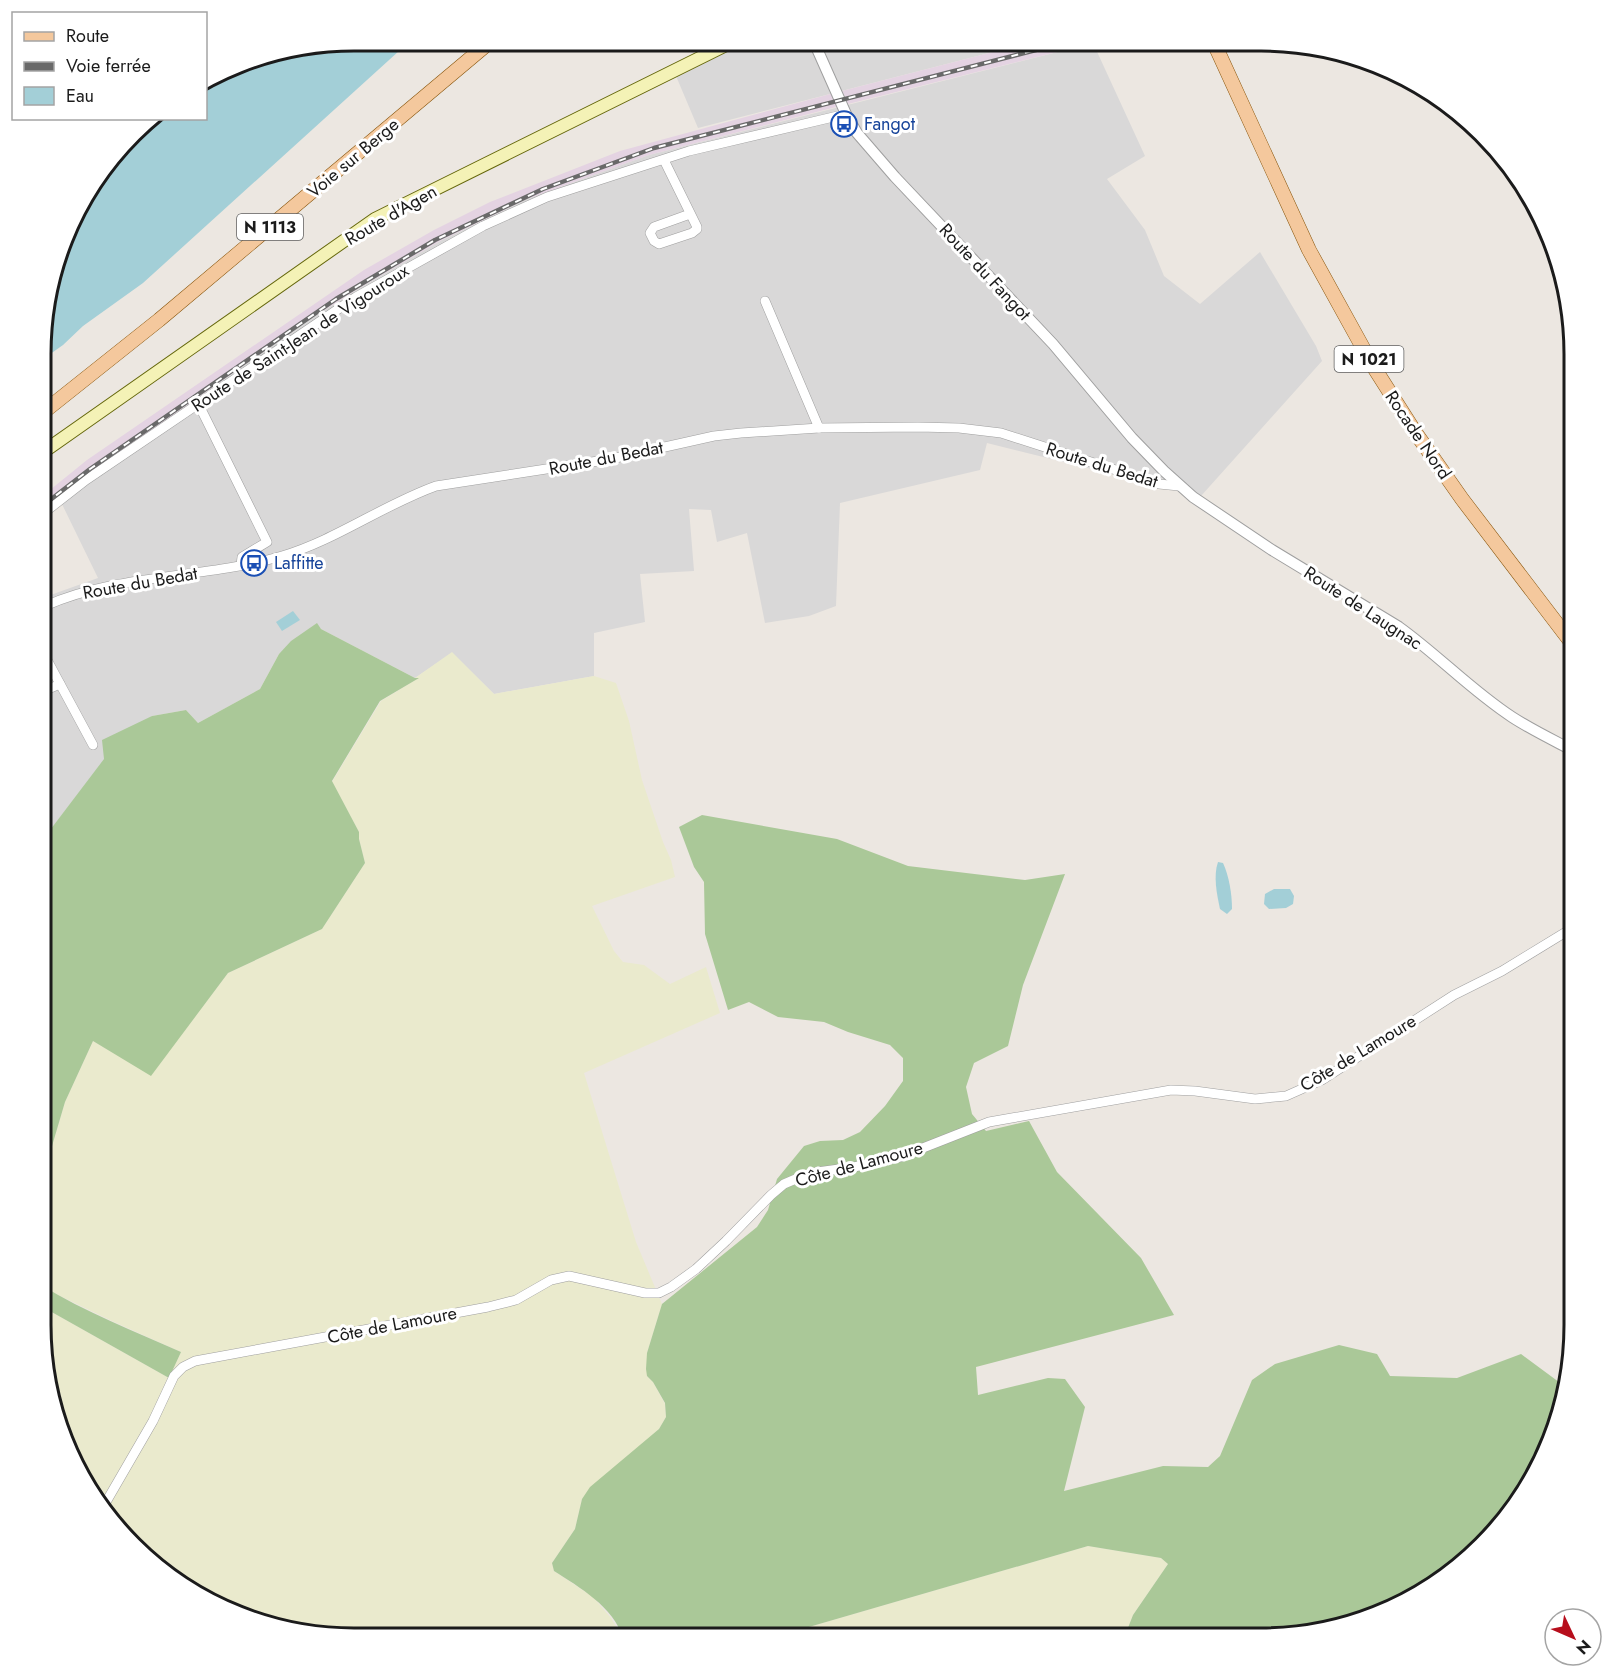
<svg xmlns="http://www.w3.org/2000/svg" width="1615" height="1679" viewBox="0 0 1615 1679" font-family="Jost,sans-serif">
<rect width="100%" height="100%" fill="#ece7e1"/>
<g fill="#d9d8d8">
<polygon points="748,42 1032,42 698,128 676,76"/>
<polygon points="1093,43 1145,156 1107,179 1145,230 1164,276 1200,304 1260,252 1316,346 1322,361 1201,496 987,443 980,470 840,503 836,606 809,616 765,623 747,533 717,542 711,510 689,509 694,571 640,574 645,622 594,633 594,676 494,694 452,653 415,678 321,629 316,624 279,654 260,689 198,723 186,710 152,716 105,759 44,838 45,597 98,578 59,498 103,464 304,323 356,290 440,241 527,199 649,155"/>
</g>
<g fill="#e4d3e2">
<polygon points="1032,42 1093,43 848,104 842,91"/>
<polygon points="834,93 840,106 649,155 527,199 440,241 356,290 304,323 103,464 45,510 45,494 87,460 364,270 434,230 490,202 620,151"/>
</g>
<g fill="#eaeacd">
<polygon points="452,652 494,694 594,676 616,683 629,721 642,780 663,842 671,860 675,877 592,906 614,951 623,962 644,965 670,984 706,967 720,1013 584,1073 636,1242 662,1304 647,1353 647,1376 653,1382 665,1404 666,1417 659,1429 582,1499 575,1529 552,1563 554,1571 593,1597 611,1618 623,1638 333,1638 272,1628 197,1597 147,1561 93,1500 57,1426 41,1346 41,1306 169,1378 181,1352 112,1321 56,1294 41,1285 42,1180 65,1102 93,1041 151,1075 228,973 322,929 365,863 359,839 359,832 332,782 381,701 417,679 415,678"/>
<polygon points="1088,1546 1161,1558 1168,1564 1133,1615 1124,1638 771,1638"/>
</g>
<g fill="#aac898">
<polygon points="317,623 321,629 415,678 419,678 380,701 332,781 359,832 359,839 365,863 322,929 228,973 151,1076 93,1041 65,1102 42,1180 44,838 104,759 102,740 152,716 186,710 198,723 260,689 279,654 291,641"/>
<path d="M 702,815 L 837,839 L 908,866 L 1025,880 L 1065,874 L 1023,985 L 1008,1046 L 974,1063 L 966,1087 L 972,1114 L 986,1131 L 1029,1121 L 1057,1172 L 1141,1258 L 1174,1315 L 976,1367 L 978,1395 L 1048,1378 L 1065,1379 L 1085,1407 L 1064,1491 L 1163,1466 L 1208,1467 L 1220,1456 L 1252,1380 L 1275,1364 L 1339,1345 L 1377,1354 L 1390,1376 L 1457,1378 L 1521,1354 L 1567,1388 L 1564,1407 L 1533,1482 L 1497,1532 L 1436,1586 L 1362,1622 L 1282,1638 L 1124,1638 L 1133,1615 L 1168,1564 L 1161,1558 L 1088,1546 L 771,1638 L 623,1638 C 614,1607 579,1587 554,1571 L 552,1563 L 575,1529 L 582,1499 L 590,1487 L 659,1429 L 666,1417 L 665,1403 L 653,1382 L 647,1376 L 646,1369 L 647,1353 L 662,1304 L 757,1227 L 768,1210 L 777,1179 L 804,1146 L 820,1141 L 843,1140 L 860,1132 L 885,1106 L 903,1081 L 903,1058 L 890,1045 L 848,1032 L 824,1022 L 778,1017 L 749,1002 L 728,1010 L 705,934 L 704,882 L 694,867 L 679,827 Z"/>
<path d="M 41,1285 C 85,1312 134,1331 181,1352 L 169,1378 L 41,1306 Z"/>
</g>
<g fill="#a3cfd7">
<polygon points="354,41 410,41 143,283 83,326 63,345 46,357 46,293 83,197 147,119 206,118 206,84 253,57"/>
<polygon points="293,611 300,620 282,631 276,622"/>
<path d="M 1218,862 L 1223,863 C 1229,876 1232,894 1232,909 L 1227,914 L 1220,909 C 1217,895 1213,876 1218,862 Z"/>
<polygon points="1274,889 1290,889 1294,896 1293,904 1286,908 1269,909 1264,904 1265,894"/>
</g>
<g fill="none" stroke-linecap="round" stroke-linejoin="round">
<polyline stroke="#a3cfd7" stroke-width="2" points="1558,256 1563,293 1569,310"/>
<g stroke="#9f9f9f" stroke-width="10">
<g id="minor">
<polyline points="664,160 697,227 697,229 692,233 659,244 654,241 650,233 654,227 690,214"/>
<polyline points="765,301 819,428"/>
<polyline points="198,403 267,542 242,557 241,565"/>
<polyline points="45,512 86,480 356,297 483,226 547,197 689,151 846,114"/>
<path d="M 45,606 C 119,573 204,579 282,556 C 336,540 383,505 436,486 L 611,459 L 714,436 L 741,433 L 819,428 L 918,427 L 959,428 L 1001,433 L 1159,484 L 1179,486"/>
<polyline points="45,656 93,745"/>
<polyline points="44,691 60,684"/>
<polyline points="102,1509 153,1421 174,1376 183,1367 195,1361 488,1307 516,1300 551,1280 569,1276 645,1293 659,1293 671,1287 696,1269 726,1241 771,1195 784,1184 798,1178 817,1172 854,1167 900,1157 989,1122 1171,1090 1195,1091 1255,1099 1286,1096 1322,1080 1454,995 1502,971 1574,927"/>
</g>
</g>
<g stroke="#9f9f9f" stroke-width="12">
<path id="tertiary" d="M 814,42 L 846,114 L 857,133 L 895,177 L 1053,344 L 1132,438 L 1164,471 L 1193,497 L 1272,550 L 1399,627 C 1438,655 1472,691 1512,717 C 1532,730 1553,740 1574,751"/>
</g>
<g stroke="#65670c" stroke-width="14">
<polyline id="secondary" points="46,450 375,219 732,42"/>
</g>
<g stroke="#87540a" stroke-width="15">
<g id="primary">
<polyline points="1214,43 1309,250 1373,366 1415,432 1462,499 1574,646"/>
<polyline points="46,410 159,320 491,41"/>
</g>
</g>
<use href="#minor" stroke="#fff" stroke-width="9"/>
<use href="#tertiary" stroke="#fff" stroke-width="10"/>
<use href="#secondary" stroke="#f4f2b6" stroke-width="12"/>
<use href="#primary" stroke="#f4c89d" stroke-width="14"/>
<g stroke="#696969" stroke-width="4.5">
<polyline id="rail" points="45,504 90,469 336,299 435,240 543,189 654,148 1067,42"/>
</g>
<use href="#rail" stroke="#fff" stroke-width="2" stroke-dasharray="7" stroke-linecap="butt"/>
</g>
<defs>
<g id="bus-ring" transform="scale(1.35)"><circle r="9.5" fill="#fff" stroke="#1a4fb4" stroke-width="1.5"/><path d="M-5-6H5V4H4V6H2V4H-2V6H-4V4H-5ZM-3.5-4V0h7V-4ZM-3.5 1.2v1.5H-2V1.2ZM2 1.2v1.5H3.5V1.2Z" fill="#1a4fb4"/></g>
</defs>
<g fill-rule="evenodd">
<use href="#bus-ring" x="844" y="124"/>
<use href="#bus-ring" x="254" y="563"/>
</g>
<g text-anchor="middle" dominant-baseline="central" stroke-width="6" stroke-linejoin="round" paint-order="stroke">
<g fill="#fff" stroke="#5f5f5f" stroke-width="1.5">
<rect x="237" y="214" width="66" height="26" rx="4.5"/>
<rect x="1334.5" y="346" width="69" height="26" rx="4.5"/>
</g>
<g font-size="16" font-weight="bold" fill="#1b1b1b">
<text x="270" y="227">N 1113</text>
<text x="1369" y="359">N 1021</text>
</g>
<g font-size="18" fill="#164399" stroke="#fff" text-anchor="start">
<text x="864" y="124">Fangot</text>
<text x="274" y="563">Laffitte</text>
</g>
<g font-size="18" fill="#1b1b1b" stroke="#fff">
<text transform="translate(353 158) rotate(-40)">Voie sur Berge</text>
<text transform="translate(391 215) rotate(-30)">Route d'Agen</text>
<text transform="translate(985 272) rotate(47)">Route du Fangot</text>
<text transform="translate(300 338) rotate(-33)">Route de Saint-Jean de Vigouroux</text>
<text transform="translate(1418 435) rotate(56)">Rocade Nord</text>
<text transform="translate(606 458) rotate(-11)">Route du Bedat</text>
<text transform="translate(1102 465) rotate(17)">Route du Bedat</text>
<text transform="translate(140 583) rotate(-10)">Route du Bedat</text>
<text transform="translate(1363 608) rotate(33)">Route de Laugnac</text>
<text transform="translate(1358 1053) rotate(-31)">Côte de Lamoure</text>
<text transform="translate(859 1164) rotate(-15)">Côte de Lamoure</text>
<text transform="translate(392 1325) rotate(-11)">Côte de Lamoure</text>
</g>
</g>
<path d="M0 0H1615V1679H0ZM354 51H1261A303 303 0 0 1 1564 354V1325A303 303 0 0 1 1261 1628H354A303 303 0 0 1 51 1325V354A303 303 0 0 1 354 51Z" fill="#fff" fill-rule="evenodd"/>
<path fill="none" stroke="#1b1b1b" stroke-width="3" d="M354 51H1261A303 303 0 0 1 1564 354V1325A303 303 0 0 1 1261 1628H354A303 303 0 0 1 51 1325V354A303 303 0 0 1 354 51Z"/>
<rect x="12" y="12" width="195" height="108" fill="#ffffff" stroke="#a4a4a4" stroke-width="1.5"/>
<rect x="24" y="32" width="30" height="9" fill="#f4c89d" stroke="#a4a4a4" stroke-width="1.5"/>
<text x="66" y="42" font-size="18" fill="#1b1b1b">Route</text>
<rect x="24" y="62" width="30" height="9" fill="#696969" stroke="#a4a4a4" stroke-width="1.5"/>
<text x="66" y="72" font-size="18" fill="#1b1b1b">Voie ferrée</text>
<rect x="24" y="87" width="30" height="18" fill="#a3cfd7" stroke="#a4a4a4" stroke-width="1.5"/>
<text x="66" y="102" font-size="18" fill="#1b1b1b">Eau</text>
<g transform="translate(1573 1637) rotate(134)"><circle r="28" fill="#ffffff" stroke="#a4a4a4" stroke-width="1.5"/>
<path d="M0-4.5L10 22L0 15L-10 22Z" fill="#b70e1c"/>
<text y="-9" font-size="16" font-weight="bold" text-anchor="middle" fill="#1b1b1b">N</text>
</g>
</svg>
